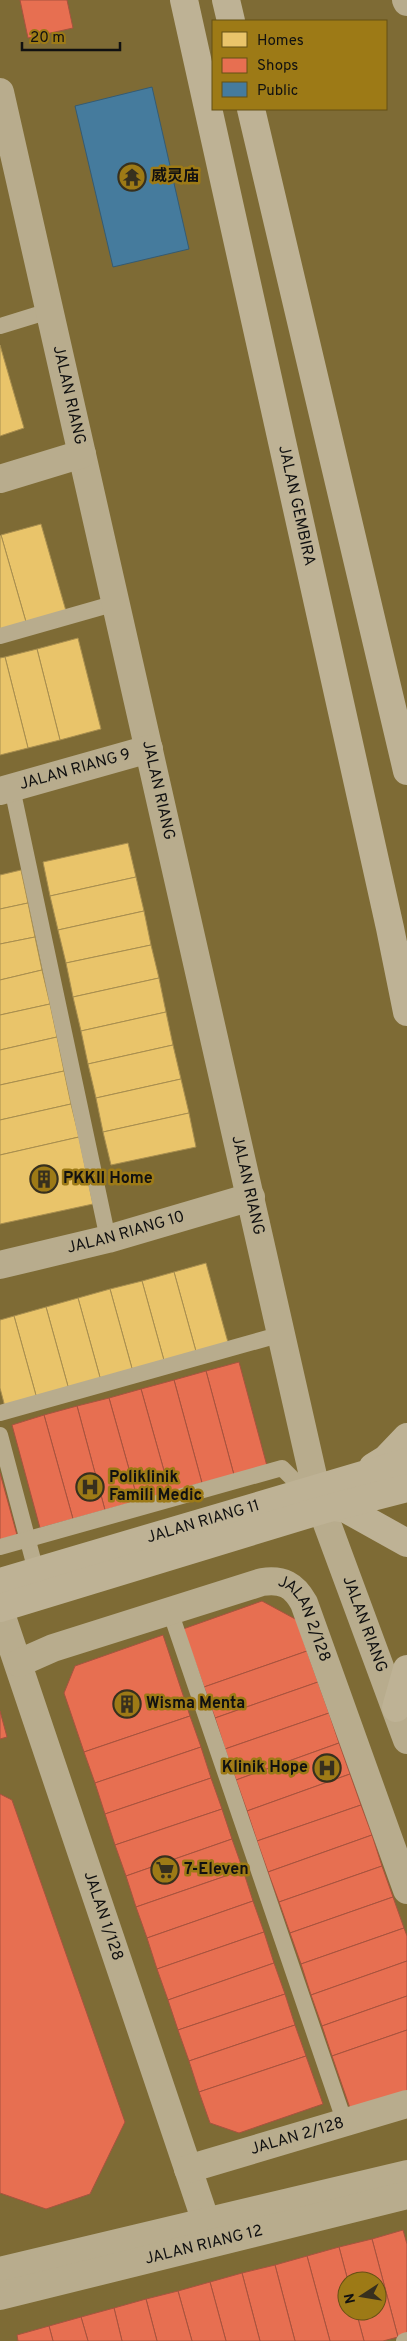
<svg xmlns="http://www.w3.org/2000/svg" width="407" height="2341" viewBox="0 0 407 2341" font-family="Overpass,'Noto Sans SC',sans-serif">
<rect width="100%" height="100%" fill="#7e6b35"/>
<g fill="#e9c46a" stroke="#a88e4f">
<polygon points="0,345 24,428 0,436"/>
<polygon points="41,524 66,611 26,622 1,535"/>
<polygon points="1,535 26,622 0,630 0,536"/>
<polygon points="78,638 101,729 60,740 37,649"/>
<polygon points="37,649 60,740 28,748 5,657"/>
<polygon points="5,657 28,748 0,755 0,658"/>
<polygon points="128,843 136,877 50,896 43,862"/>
<polygon points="21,870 28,903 0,909 0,875"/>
<polygon points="136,877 144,911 58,930 50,896"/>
<polygon points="28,903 35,937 0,944 0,909"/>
<polygon points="144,911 151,945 66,963 58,930"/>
<polygon points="35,937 42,970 0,980 0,944"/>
<polygon points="151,945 159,978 73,997 66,963"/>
<polygon points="42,970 50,1004 0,1015 0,980"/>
<polygon points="159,978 166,1012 81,1031 73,997"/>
<polygon points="50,1004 57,1037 0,1050 0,1015"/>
<polygon points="166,1012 173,1045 88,1064 81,1031"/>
<polygon points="57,1037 64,1071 0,1085 0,1050"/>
<polygon points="173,1045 181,1079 96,1098 88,1064"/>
<polygon points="64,1071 71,1104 0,1120 0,1085"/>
<polygon points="181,1079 189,1113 103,1132 96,1098"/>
<polygon points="71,1104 79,1137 0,1155 0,1120"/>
<polygon points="189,1113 196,1147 111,1165 103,1132"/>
<polygon points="79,1137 93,1204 0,1224 0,1155"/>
<polygon points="206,1263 229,1346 197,1355 174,1272"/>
<polygon points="174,1272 197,1355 165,1364 142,1281"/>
<polygon points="142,1281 165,1364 133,1372 110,1289"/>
<polygon points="110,1289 133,1372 101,1381 78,1298"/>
<polygon points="78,1298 101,1381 69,1390 46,1307"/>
<polygon points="46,1307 69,1390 37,1399 14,1316"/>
<polygon points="14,1316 37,1399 5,1407 0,1388 0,1320"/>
</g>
<g fill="#e76f51" stroke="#a7533e">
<polygon points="20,0 67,0 73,28 28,38"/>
<polygon points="239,1362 267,1466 234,1475 206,1371"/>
<polygon points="206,1371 234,1475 202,1483 174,1380"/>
<polygon points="174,1380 202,1483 170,1492 141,1389"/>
<polygon points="141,1389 170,1492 138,1501 109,1398"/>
<polygon points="109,1398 138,1501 105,1510 77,1406"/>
<polygon points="77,1406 105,1510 73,1519 44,1415"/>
<polygon points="44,1415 73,1519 40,1528 12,1425"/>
<polygon points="0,1473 17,1535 0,1540"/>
<polygon points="262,1601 297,1620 307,1651 204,1687 183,1629"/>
<polygon points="163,1635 190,1716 84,1752 64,1693 75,1666"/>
<polygon points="307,1651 318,1682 215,1718 204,1687"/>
<polygon points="318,1682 329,1713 225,1749 215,1718"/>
<polygon points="0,1711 7,1737 0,1739"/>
<polygon points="329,1713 339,1743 236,1780 225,1749"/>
<polygon points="190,1716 201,1747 95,1783 84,1752"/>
<polygon points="339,1743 350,1774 247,1811 236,1780"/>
<polygon points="201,1747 211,1778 105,1814 95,1783"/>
<polygon points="350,1774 361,1805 257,1841 247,1811"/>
<polygon points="211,1778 222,1809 115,1845 105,1814"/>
<polygon points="0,1794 12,1800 125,2122 90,2194 46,2209 0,2193"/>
<polygon points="361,1805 372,1835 268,1872 257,1841"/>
<polygon points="222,1809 232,1839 126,1876 115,1845"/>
<polygon points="372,1835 382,1866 279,1902 268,1872"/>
<polygon points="232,1839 243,1870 136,1907 126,1876"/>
<polygon points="382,1866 393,1897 290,1933 279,1902"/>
<polygon points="243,1870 253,1901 147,1938 136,1907"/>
<polygon points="393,1897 404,1928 301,1964 290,1933"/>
<polygon points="253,1901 264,1932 157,1969 147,1938"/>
<polygon points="404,1928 407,1936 407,1961 311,1995 301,1964"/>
<polygon points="264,1932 274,1963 168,2000 157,1969"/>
<polygon points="407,1961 407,1996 322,2026 311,1995"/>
<polygon points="274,1963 285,1994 178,2030 168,2000"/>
<polygon points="285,1994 295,2025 189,2061 178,2030"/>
<polygon points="407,1996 407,2030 332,2056 322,2026"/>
<polygon points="295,2025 306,2056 199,2092 189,2061"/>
<polygon points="407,2030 407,2091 351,2111 332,2056"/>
<polygon points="306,2056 323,2104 239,2133 210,2123 199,2092"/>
<polygon points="403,2230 407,2244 407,2334 398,2337 372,2239"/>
<polygon points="372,2239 398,2337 383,2341 364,2341 356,2311 377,2311 377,2281 348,2281 339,2247"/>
<polygon points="339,2247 348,2281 347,2311 356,2311 364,2341 330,2341 307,2256"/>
<polygon points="307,2256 330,2341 295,2341 275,2265"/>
<polygon points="275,2265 295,2341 260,2341 242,2273"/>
<polygon points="242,2273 260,2341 226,2341 210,2282"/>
<polygon points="210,2282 226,2341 192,2341 178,2291"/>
<polygon points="178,2291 192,2341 157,2341 146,2299"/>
<polygon points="146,2299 157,2341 122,2341 114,2308"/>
<polygon points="114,2308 122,2341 88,2341 81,2317"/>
<polygon points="81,2317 88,2341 53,2341 49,2326"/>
<polygon points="49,2326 53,2341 18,2341 17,2335"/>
</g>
<polygon fill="#457b9d" stroke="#355b73" points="152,87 189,249 113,267 75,106"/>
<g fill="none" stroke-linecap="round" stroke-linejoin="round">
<g stroke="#b8ac8d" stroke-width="16">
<polyline points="0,326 49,311"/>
<polyline points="0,636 116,603"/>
<polyline points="12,788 108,1239"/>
<polyline points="0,1413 282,1334"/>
<polyline points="0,1435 36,1571"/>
<polyline points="0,1547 282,1468 306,1492"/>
<polyline points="170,1611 345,2123"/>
<polyline points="404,2341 407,2340"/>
</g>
<g stroke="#b8ac8d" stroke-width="28">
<polyline points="406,0 407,2"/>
<path id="s1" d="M 0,92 L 316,1489"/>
<polyline points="0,479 82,454"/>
<path id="s2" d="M 0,791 L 149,749"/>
<path id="s3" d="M 0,1265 L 108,1239 L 251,1197"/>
<path id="s4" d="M 322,1510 L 407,1740"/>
<path id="s5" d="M 0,1611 L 206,2222"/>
<path id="s6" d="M 19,1663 L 53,1648 L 262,1582 C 283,1579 294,1585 304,1603 L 407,1890"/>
<path id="s7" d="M 188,2169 L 407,2104"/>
<polyline points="0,2271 407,2174"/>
<path id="s8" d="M 0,2296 L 407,2195"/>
</g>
<g stroke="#beb295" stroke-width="28">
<path id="s9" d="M 184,0 L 390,928 L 407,1012"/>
<polyline points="226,0 231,21"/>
<polyline points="251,109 407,771"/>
<polyline points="373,1467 386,1459 407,1437"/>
<polyline points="334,1507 346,1509 407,1543"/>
<path id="s10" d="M 0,1582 L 407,1462"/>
<polyline points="0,1608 322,1510 407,1488"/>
<polyline points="396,1708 407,1669"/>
</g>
</g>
<defs>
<g id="temple-ring" transform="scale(1.4375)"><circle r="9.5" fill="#9d7a16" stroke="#37301e" stroke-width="1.5"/><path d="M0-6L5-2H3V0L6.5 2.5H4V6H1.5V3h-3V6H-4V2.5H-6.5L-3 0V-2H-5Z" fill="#37301e"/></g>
<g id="building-ring" transform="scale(1.4375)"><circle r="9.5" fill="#9d7a16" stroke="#37301e" stroke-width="1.5"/><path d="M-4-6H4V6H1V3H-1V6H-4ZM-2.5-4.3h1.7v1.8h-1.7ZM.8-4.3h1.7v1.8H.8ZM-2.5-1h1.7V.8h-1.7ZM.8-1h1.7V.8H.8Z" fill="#37301e"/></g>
<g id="hospital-ring" transform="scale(1.4375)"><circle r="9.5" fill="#9d7a16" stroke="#37301e" stroke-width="1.5"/><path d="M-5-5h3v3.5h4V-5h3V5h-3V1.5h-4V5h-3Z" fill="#37301e"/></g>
<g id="supermarket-ring" transform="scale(1.4375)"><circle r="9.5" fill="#9d7a16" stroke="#37301e" stroke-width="1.5"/><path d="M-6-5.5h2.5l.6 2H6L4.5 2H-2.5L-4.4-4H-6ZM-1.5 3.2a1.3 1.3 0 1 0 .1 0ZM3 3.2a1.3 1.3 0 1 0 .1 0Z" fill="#37301e"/></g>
</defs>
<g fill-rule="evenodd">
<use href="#temple-ring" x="132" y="177"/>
<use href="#building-ring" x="44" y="1179"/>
<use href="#hospital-ring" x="90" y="1487"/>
<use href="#building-ring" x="127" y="1704"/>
<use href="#hospital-ring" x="327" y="1768"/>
<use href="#supermarket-ring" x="165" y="1870"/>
</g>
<g text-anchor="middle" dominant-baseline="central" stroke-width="5" stroke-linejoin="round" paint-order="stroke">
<g font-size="16" font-weight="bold" fill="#111" stroke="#9d7a16" text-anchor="start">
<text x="151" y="177">威灵庙</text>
<text x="63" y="1179">PKKII Home</text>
<text x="109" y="1478">Poliklinik<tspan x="109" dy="18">Famili Medic</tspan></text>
<text x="146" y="1704">Wisma Menta</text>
<text x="308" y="1768" text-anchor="end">Klinik Hope</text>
<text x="184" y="1870">7-Eleven</text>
</g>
<g font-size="16" fill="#111" stroke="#9d7a16">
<text stroke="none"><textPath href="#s1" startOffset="311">JALAN RIANG</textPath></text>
<text stroke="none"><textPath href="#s9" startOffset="518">JALAN GEMBIRA</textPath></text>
<text stroke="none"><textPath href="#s2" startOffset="78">JALAN RIANG 9</textPath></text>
<text stroke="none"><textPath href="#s1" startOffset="716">JALAN RIANG</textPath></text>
<text stroke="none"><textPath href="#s1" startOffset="1121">JALAN RIANG</textPath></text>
<text stroke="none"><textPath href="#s3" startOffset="130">JALAN RIANG 10</textPath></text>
<text stroke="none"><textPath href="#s10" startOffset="212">JALAN RIANG 11</textPath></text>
<text stroke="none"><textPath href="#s6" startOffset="321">JALAN 2/128</textPath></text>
<text stroke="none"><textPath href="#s4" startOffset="122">JALAN RIANG</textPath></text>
<text stroke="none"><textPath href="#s5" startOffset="322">JALAN 1/128</textPath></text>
<text stroke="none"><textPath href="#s7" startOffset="114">JALAN 2/128</textPath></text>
<text stroke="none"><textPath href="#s8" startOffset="210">JALAN RIANG 12</textPath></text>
</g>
</g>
<rect x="212" y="20" width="175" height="90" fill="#9d7a16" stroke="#655014"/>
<rect x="222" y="32" width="25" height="15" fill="#e9c46a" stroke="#655014"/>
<text x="257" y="45" font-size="15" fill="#111111">Homes</text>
<rect x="222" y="58" width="25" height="15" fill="#e76f51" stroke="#655014"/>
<text x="257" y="70" font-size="15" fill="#111111">Shops</text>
<rect x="222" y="82" width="25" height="15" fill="#457b9d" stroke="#655014"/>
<text x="257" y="95" font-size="15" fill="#111111">Public</text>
<g transform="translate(362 2296) rotate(258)"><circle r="24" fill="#9d7a16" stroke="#655014"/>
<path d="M0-4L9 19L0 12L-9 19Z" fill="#37301e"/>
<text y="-8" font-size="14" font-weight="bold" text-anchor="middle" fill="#111111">N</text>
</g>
<path d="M22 42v8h98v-8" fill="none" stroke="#111111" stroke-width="2.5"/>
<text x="30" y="42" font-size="15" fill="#111111" stroke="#9d7a16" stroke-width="4" paint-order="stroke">20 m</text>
</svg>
